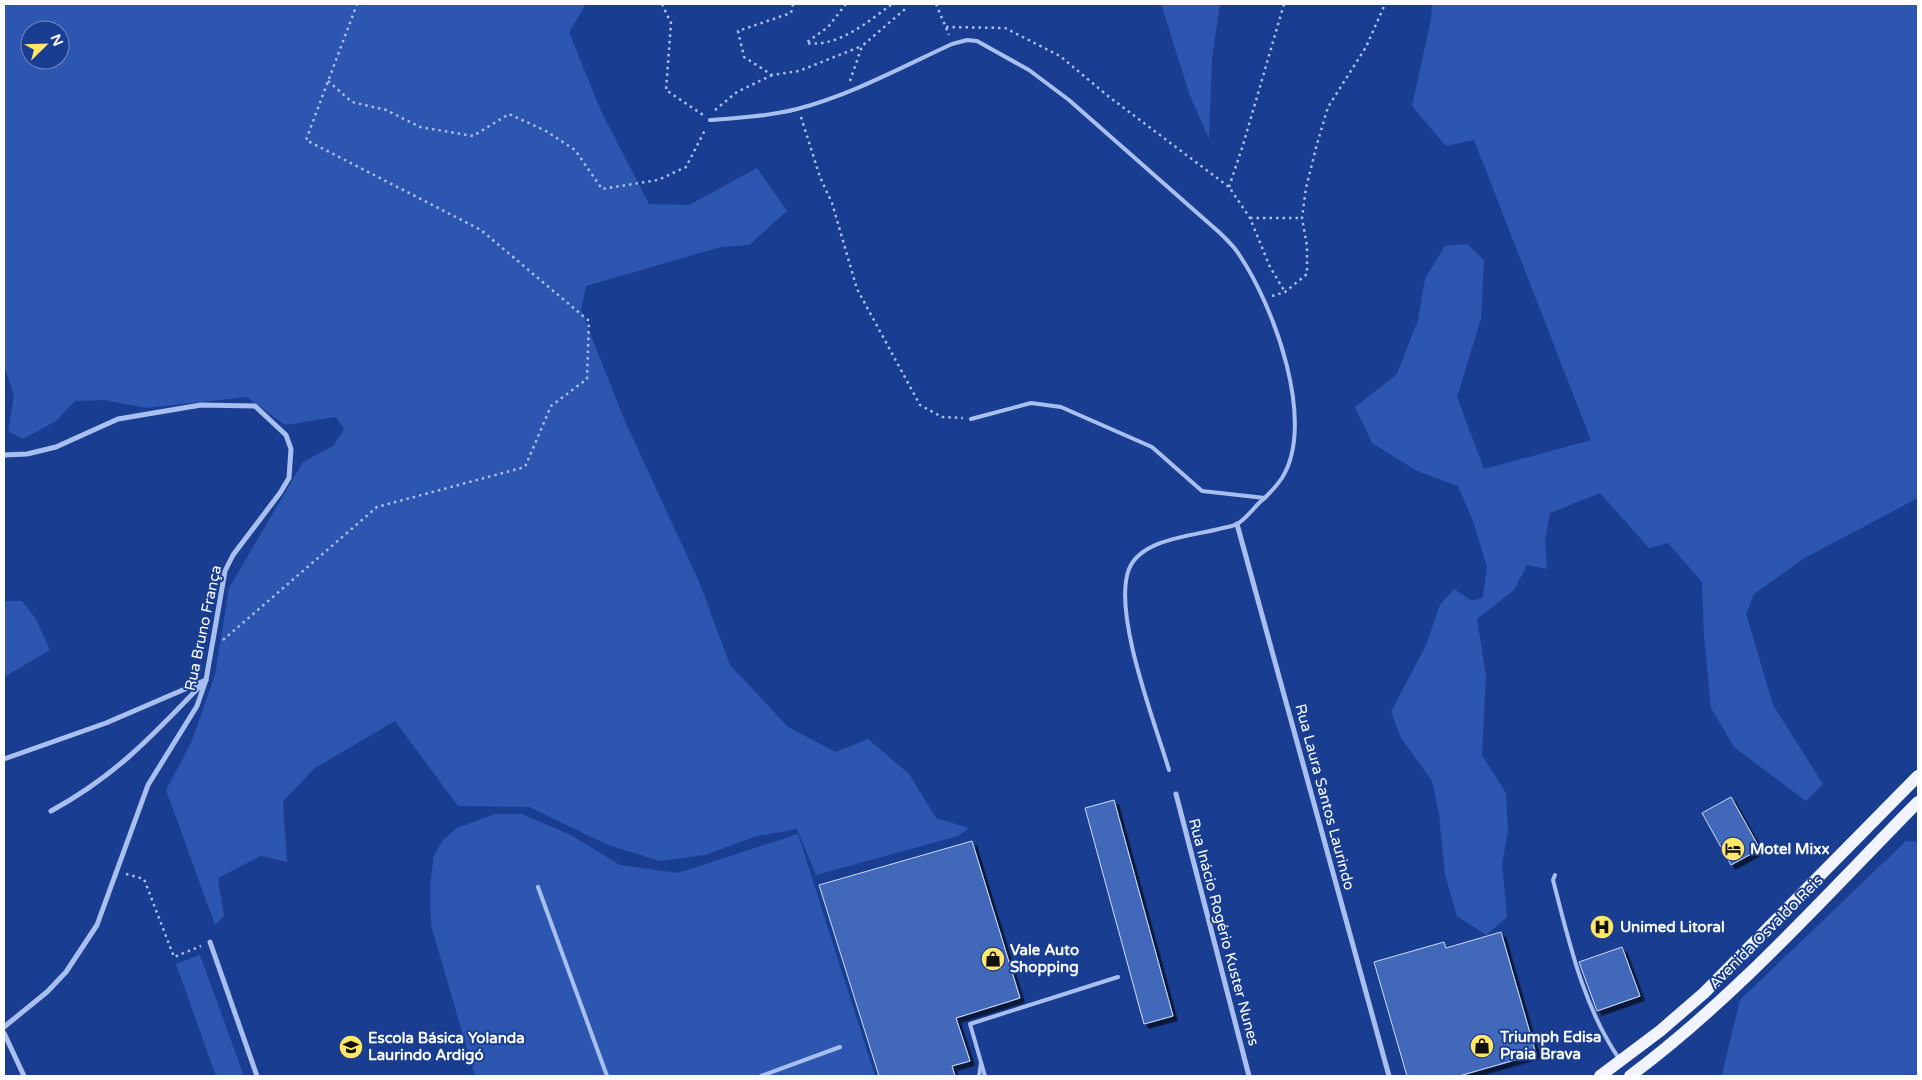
<svg xmlns="http://www.w3.org/2000/svg" width="1922" height="1080" viewBox="0 0 1922 1080" font-family="'Varela Round',sans-serif">
<defs>
<filter id="shadow"><feDropShadow dx="4.5" dy="4.5" stdDeviation="0" flood-color="#0009"/></filter>
</defs>
<rect width="100%" height="100%" fill="#193e91"/>
<g fill="#2c56b0" fill-rule="evenodd">
<path d="M 4,4 L 586,4 L 569,32 L 601,111 L 649,204 L 689,205 L 757,168 L 787,211 L 749,245 L 721,247 L 586,286 L 581,310 L 624,419 L 700,584 L 730,665 L 788,727 L 836,752 L 868,739 L 909,774 L 936,818 L 969,828 L 958,836 L 816,875 L 797,829 L 757,836 L 705,855 L 660,861 L 608,845 L 529,807 L 458,806 L 395,721 L 315,768 L 283,801 L 287,862 L 261,856 L 218,878 L 224,916 L 215,925 L 166,790 L 191,743 L 215,675 L 229,588 L 303,462 L 333,446 L 344,429 L 336,417 L 285,425 L 247,397 L 146,408 L 104,400 L 75,401 L 56,421 L 23,439 L 8,431 L 14,396 L 4,365 ZM 30,30 L 60,30 L 60,60 L 30,60 Z"/>
<polygon points="1161,4 1220,4 1212,59 1209,139 1190,96"/>
<polygon points="1432,4 1918,4 1918,498 1803,559 1754,594 1746,614 1773,705 1823,784 1806,801 1734,747 1711,708 1704,636 1702,582 1668,543 1649,548 1600,493 1550,513 1545,540 1547,569 1527,565 1514,590 1477,619 1486,676 1482,755 1506,793 1508,831 1502,864 1507,917 1486,935 1457,916 1445,875 1439,814 1432,781 1401,738 1391,712 1426,645 1440,605 1454,589 1472,601 1483,597 1487,567 1474,524 1458,486 1417,471 1372,443 1355,407 1397,374 1418,320 1425,279 1445,246 1467,244 1484,260 1481,319 1457,397 1484,469 1591,440 1474,140 1446,146 1412,106 1431,19"/>
<polygon points="4,601 22,601 36,619 50,650 4,677"/>
<polygon points="495,814 522,814 571,835 620,865 678,873 798,834 875,1076 475,1076 431,925 430,887 434,855 443,840 457,828"/>
<polygon points="1906,841 1918,842 1918,1076 1716,1076 1722,1074 1740,1000"/>
<polygon points="200,955 244,1076 216,1076 176,964"/>
</g>
<g fill="#4267b9" stroke="#cfddfb" filter="url(#shadow)">
<polygon points="1731,797 1760,849 1731,865 1702,813"/>
<polygon points="1114,800 1173,1016 1144,1024 1085,808"/>
<polygon points="972,841 1020,998 956,1018 970,1061 952,1066 955,1076 879,1076 819,885"/>
<polygon points="1501,932 1536,1054 1459,1076 1407,1076 1374,962 1444,942 1446,948"/>
<polygon points="1622,947 1640,996 1597,1011 1579,962"/>
</g>
<g fill="none" stroke-linecap="round" stroke-linejoin="round">
<g stroke="#a8bfef" stroke-width="2.5" stroke-dasharray="2.5 4" stroke-linecap="butt">
<polyline points="662,4 671,23 666,90 703,115"/>
<polyline points="793,4 791,13 738,31 744,57 772,75 799,71 862,46"/>
<path d="M 846,4 L 828,27 L 806,43 C 837,48 868,22 892,4"/>
<polyline points="936,4 949,35"/>
<polyline points="946,27 1005,28 1060,56 1108,96 1229,187 1250,218 1270,267 1285,292"/>
<polyline points="328,81 352,102 386,110 420,127 473,136 509,114 546,131 575,150 602,189 658,180 686,167 706,128"/>
<polyline points="850,81 862,46 904,10 905,4"/>
<polyline points="715,110 737,92 772,75"/>
<polyline points="801,117 820,177 832,203 857,289 920,405 942,417 963,418"/>
<polyline points="1229,187 1243,145 1284,4"/>
<polyline points="1250,218 1302,218"/>
<polyline points="1272,296 1285,292 1307,274 1307,246 1302,218 1306,188 1317,144 1328,107 1366,47 1385,4"/>
<polyline points="223,640 377,507 525,467 551,406 587,379 589,321 481,230 306,140 357,4"/>
<polyline points="126,874 144,879 174,957 201,946"/>
</g>
<g stroke="#a8bfef" stroke-width="4">
<path d="M 710,120 C 739,118 769,116 797,109 C 851,95 902,67 952,44 L 967,40 L 977,41 L 1029,70 L 1069,100 L 1220,233 C 1227,240 1235,247 1240,256 C 1273,305 1317,422 1282,478 C 1276,487 1267,496 1259,503 C 1253,509 1245,520 1237,524 C 1232,527 1224,527 1219,529 C 1191,536 1141,539 1129,569 C 1112,613 1155,723 1169,770"/>
<polyline points="971,419 1031,403 1061,407 1152,447 1202,491 1265,498"/>
<path d="M 1555,875 L 1553,880 C 1569,941 1583,1007 1620,1060"/>
<polyline points="538,887 607,1076"/>
<polyline points="761,1076 840,1047"/>
<polyline points="979,1076 981,1063"/>
<polyline points="985,1076 970,1024 1118,977"/>
</g>
<g stroke="#a8bfef" stroke-width="5">
<polyline points="4,455 27,454 56,447 118,419 201,405 255,406 286,435 291,449 289,478 280,493 233,555 225,571 206,680 197,706 148,785 97,925 66,972 47,992 4,1027"/>
<polyline points="1237,524 1389,1076"/>
<polyline points="4,759 106,723 206,680"/>
<polyline points="1176,794 1249,1076"/>
<path d="M 51,811 C 117,775 153,735 204,682"/>
<polyline points="210,942 257,1076"/>
<polyline points="4,1033 24,1076"/>
</g>
<g stroke="#f1f4ff" stroke-width="12">
<polyline points="1600,1076 1660,1031 1704,993 1918,776"/>
<path d="M 1630,1076 C 1736,997 1825,896 1918,802"/>
</g>
</g>
<defs>
<g id="hotel-disc" transform="scale(1.25)"><circle r="9.5" fill="#ffe767" stroke="#193e91"/><path d="M-6-4.5h1.5V1H6V5H4.5V3h-9V5H-6ZM-4 0a1.8 1.8 0 1 1 3.6 0ZM.5 0V-2.5h3Q6-2.5 6 0Z" fill="#111"/></g>
<g id="hospital-disc" transform="scale(1.25)"><circle r="9.5" fill="#ffe767" stroke="#193e91"/><path d="M-5-5h3v3.5h4V-5h3V5h-3V1.5h-4V5h-3Z" fill="#111"/></g>
<g id="shop-disc" transform="scale(1.25)"><circle r="9.5" fill="#ffe767" stroke="#193e91"/><path d="M-5-2.5h2.3a2.7 3.5 0 0 1 5.4 0H5L5.5 6h-11ZM-1.5-2.5h3a1.5 2.3 0 0 0-3 0Z" fill="#111"/></g>
<g id="school-disc" transform="scale(1.25)"><circle r="9.5" fill="#ffe767" stroke="#193e91"/><path d="M0-5L7-2L0 1L-7-2ZM-4 1L0 2.5L4 1V4Q0 6-4 4Z" fill="#111"/></g>
</defs>
<g fill-rule="evenodd">
<use href="#hotel-disc" x="1733" y="849"/>
<use href="#hospital-disc" x="1602" y="927"/>
<use href="#shop-disc" x="993" y="959"/>
<use href="#shop-disc" x="1482" y="1046"/>
<use href="#school-disc" x="351" y="1047"/>
</g>
<g text-anchor="middle" dominant-baseline="central" stroke-width="4" stroke-linejoin="round" paint-order="stroke">
<g font-size="15" fill="#fff" stroke="#193e91">
<text transform="translate(203 628) rotate(-78)">Rua Bruno França</text>
<text transform="translate(1325 797) rotate(75)">Rua Laura Santos Laurindo</text>
<text transform="translate(1224 932) rotate(75)">Rua Inácio Rogério Kuster Nunes</text>
<text transform="translate(1766 932) rotate(-45)">Avenida Osvaldo Reis</text>
</g>
<g font-size="15" font-weight="bold" fill="#fff" stroke="#193e91" text-anchor="start">
<text x="1750" y="849">Motel Mixx</text>
<text x="1620" y="927">Unimed Litoral</text>
<text x="1010" y="950">Vale Auto<tspan x="1010" dy="17">Shopping</tspan></text>
<text x="1500" y="1037">Triumph Edisa<tspan x="1500" dy="17">Praia Brava</tspan></text>
<text x="368" y="1038">Escola Básica Yolanda<tspan x="368" dy="17">Laurindo Ardigó</tspan></text>
</g>
</g>
<rect width="1922" height="1080" fill="none" stroke="#ffffff" stroke-width="10"/>
<g transform="translate(45 45) rotate(67)"><circle r="24" fill="#193e91" stroke="#758bbd"/>
<path d="M0-4L9 19L0 12L-9 19Z" fill="#ffe767"/>
<text y="-8" font-size="14" font-weight="bold" text-anchor="middle" fill="#ffffff">N</text>
</g>
</svg>
